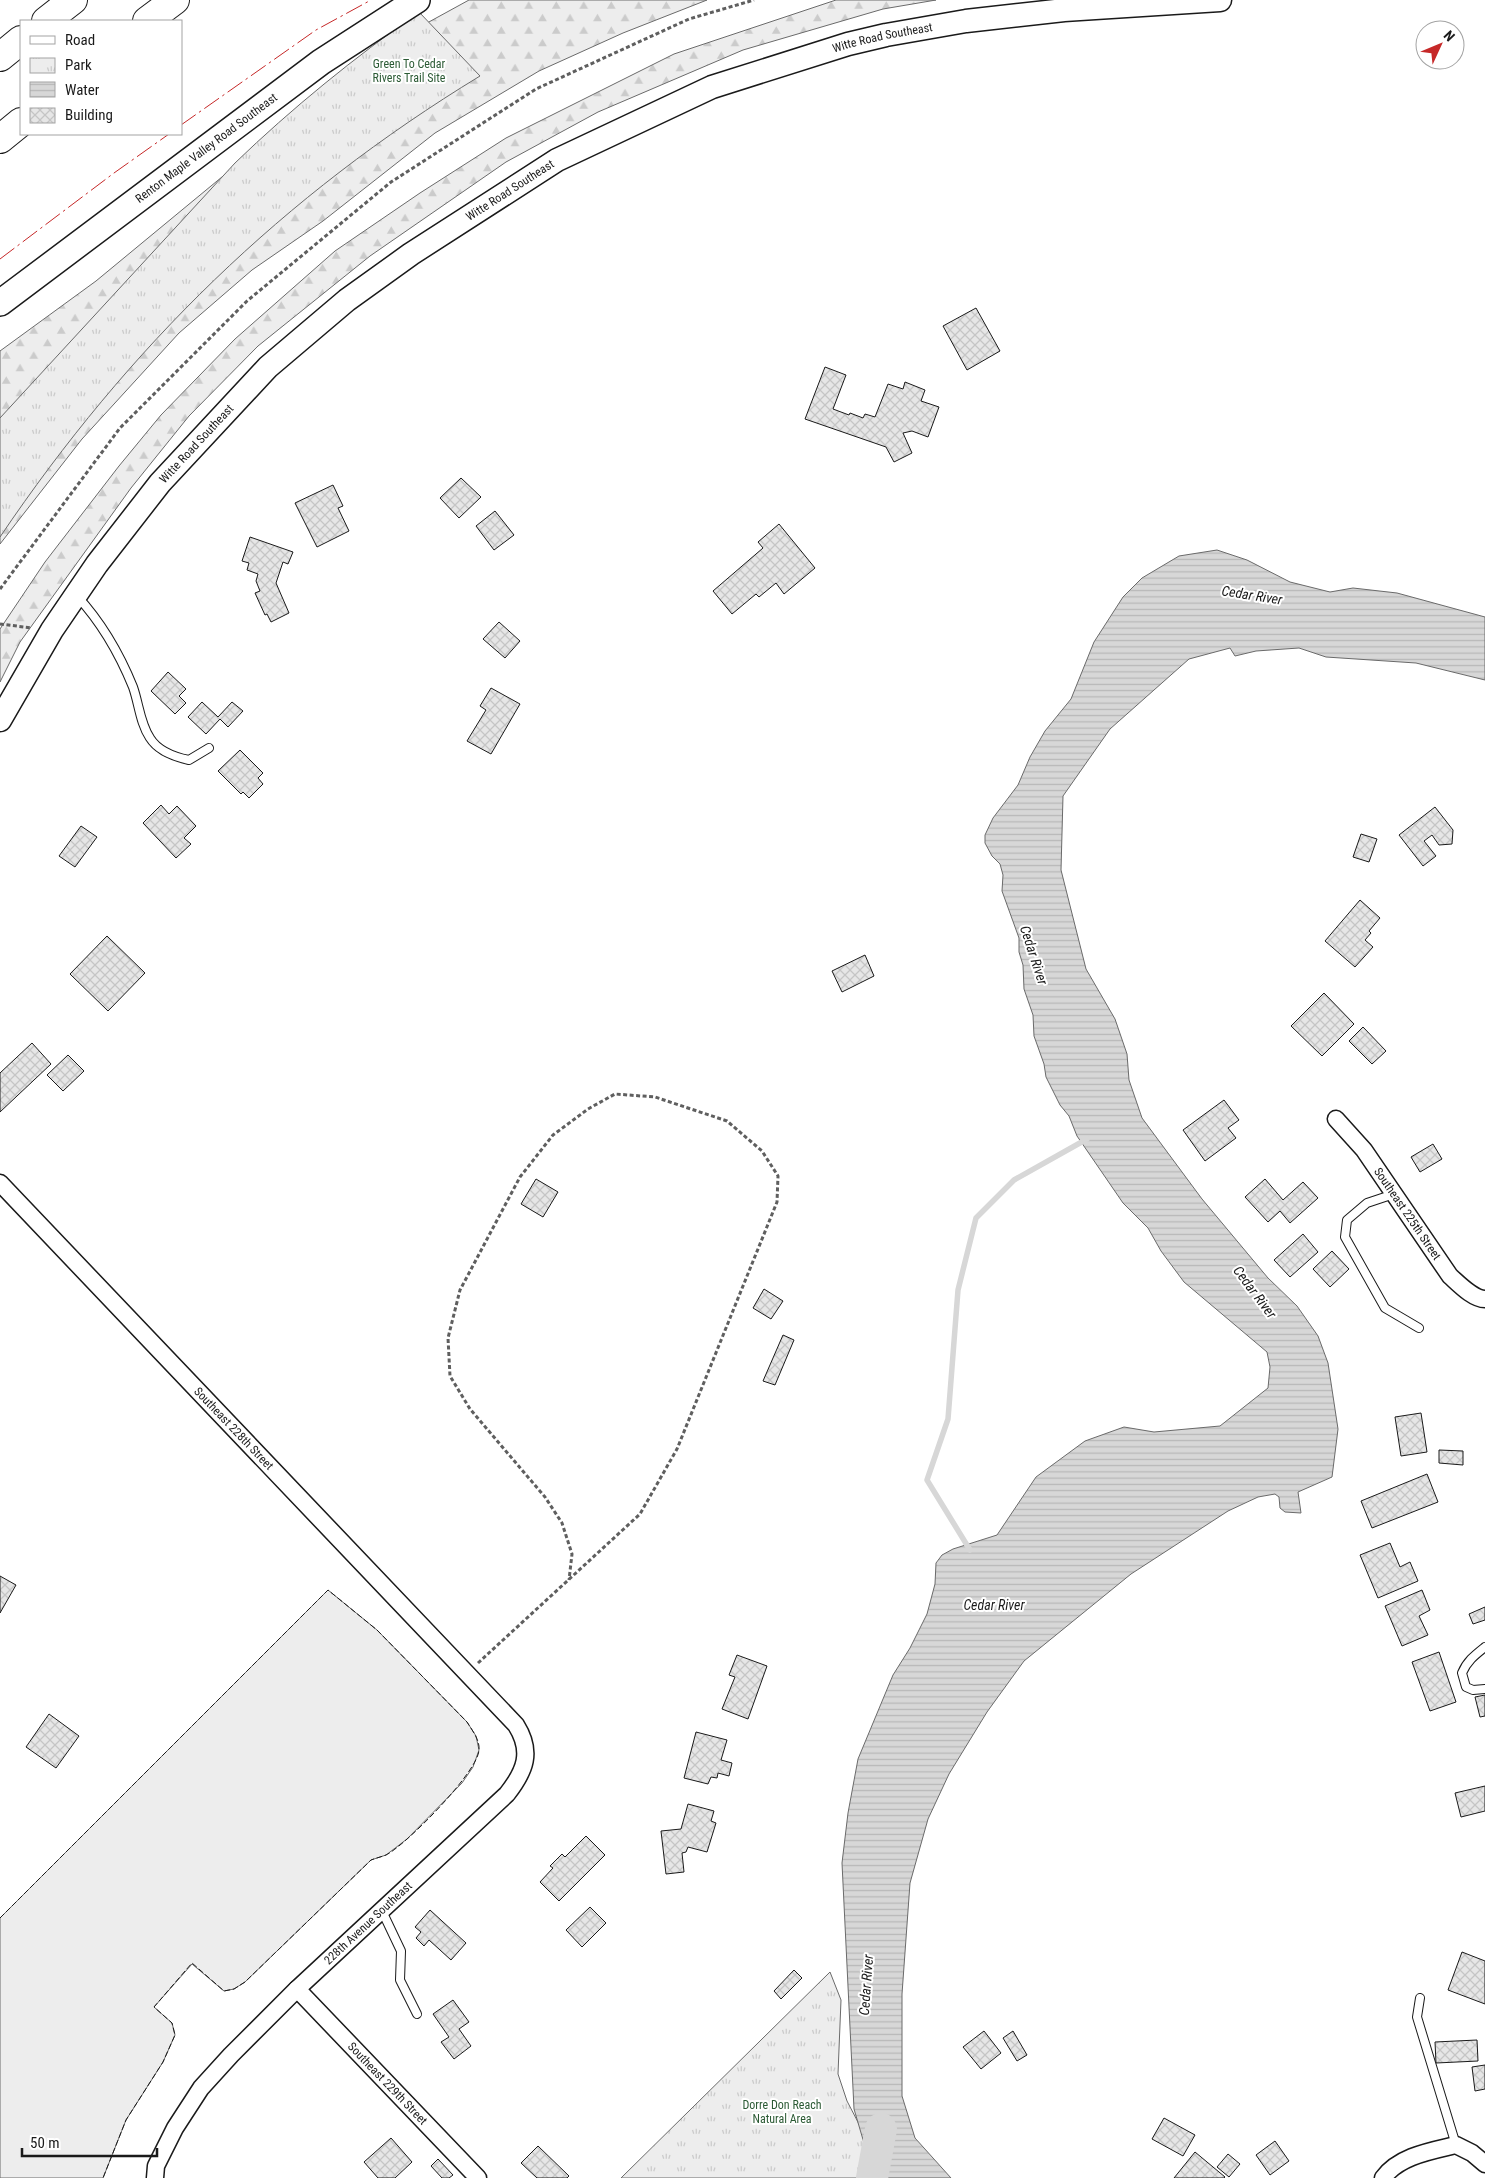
<svg xmlns="http://www.w3.org/2000/svg" width="1485" height="2178" viewBox="0 0 1485 2178" font-family="'Roboto Condensed',sans-serif">
<defs>
<pattern id="forest-firs" width="22" height="20" patternUnits="userSpaceOnUse" patternTransform="scale(1.25)"><rect width="22" height="20" fill="#ededed"/><path d="M5 1l3.5 6h-7zM16 11l3.5 6h-7z" fill="#cbcbcb"/></pattern>
<pattern id="park-tufts" width="24" height="20" patternUnits="userSpaceOnUse" patternTransform="scale(1.25)"><rect width="24" height="20" fill="#ededed"/><path d="M3 7l-1-3M5 7V3M7 7l1-3M15 17l-1-3M17 17v-4M19 17l1-3" fill="none" stroke="#cbcbcb"/></pattern>
<pattern id="water-rules" width="6" height="5" patternUnits="userSpaceOnUse" patternTransform="scale(1.25)"><rect width="6" height="5" fill="#d7d7d7"/><path d="M0 2.5h6" fill="none" stroke="#b8b8b8"/></pattern>
<pattern id="building-cross-hatch" width="8" height="8" patternUnits="userSpaceOnUse" patternTransform="scale(1.25)"><rect width="8" height="8" fill="#e6e6e6"/><path d="M0 0l8 8M0 8l8-8" fill="none" stroke="#c5c5c5"/></pattern>
</defs>
<rect width="100%" height="100%" fill="#fff"/>
<polygon fill="#ededed" stroke="#6a6a6a" points="328,1590 377,1630 467,1722 476,1736 479,1750 473,1767 462,1783 407,1839 386,1855 371,1860 245,1982 234,1989 224,1991 192,1964 154,2007 172,2023 175,2035 163,2062 126,2120 103,2178 0,2178 0,1918"/>
<g fill="url(#forest-firs)" stroke="#6a6a6a">
<polygon points="469,0 707,0 623,33 539,71 435,133 323,221 252,270 179,333 82,439 0,544 0,351 96,281 303,110 396,40"/>
<polygon points="836,0 936,0 883,9 743,50 598,112 506,162 370,256 258,346 189,416 131,488 20,642 0,682 0,629 45,562 119,466 161,415 235,339 335,251 420,193 506,138 674,54"/>
</g>
<g fill="url(#park-tufts)" stroke="#6a6a6a">
<path d="M 419,12 L 480,76 C 283,196 129,346 0,537 L 0,418 L 235,163 C 292,108 354,58 419,12 Z"/>
<polygon points="830,1972 841,2000 838,2074 847,2101 872,2149 899,2178 621,2178"/>
</g>
<polygon fill="url(#water-rules)" stroke="#6a6a6a" points="1217,550 1247,560 1290,582 1330,592 1353,588 1397,593 1485,617 1485,680 1416,663 1326,657 1299,648 1256,651 1235,656 1230,648 1189,659 1110,729 1063,796 1061,870 1086,969 1115,1019 1127,1054 1129,1080 1142,1118 1202,1199 1268,1278 1297,1306 1318,1336 1328,1363 1338,1429 1332,1477 1298,1492 1301,1513 1285,1512 1280,1508 1279,1497 1275,1494 1258,1497 1228,1511 1131,1574 1024,1661 987,1712 949,1774 928,1819 910,1883 902,1994 902,2096 915,2138 951,2178 880,2178 864,2143 854,2109 842,1863 848,1813 858,1759 893,1675 910,1648 927,1614 935,1584 936,1563 942,1555 953,1549 997,1535 1036,1477 1085,1441 1124,1427 1154,1432 1220,1426 1268,1388 1270,1367 1267,1352 1184,1282 1161,1251 1148,1228 1123,1203 1077,1136 1069,1116 1060,1105 1046,1077 1044,1064 1034,1036 1033,1015 1024,989 1023,965 1019,952 1019,938 1002,891 1003,875 1000,864 992,856 985,843 985,835 993,818 1018,785 1030,757 1045,731 1071,699 1094,642 1123,597 1142,578 1179,556"/>
<g fill="none" stroke-linecap="round" stroke-linejoin="round">
<polyline stroke="#d7d7d7" stroke-width="5.5" points="970,1550 927,1480 948,1419 958,1290 976,1218 1014,1180 1087,1139"/>
<polyline stroke="#d7d7d7" stroke-width="32" points="872,2178 881,2129"/>
</g>
<g fill="url(#building-cross-hatch)" stroke="#1a1a1a">
<polygon points="976,308 1000,351 967,370 943,326"/>
<polygon points="825,367 846,375 833,409 849,415 850,413 863,418 865,414 875,417 888,384 903,389 905,382 925,390 921,401 939,407 928,437 912,431 903,433 912,453 894,462 886,447 805,419"/>
<polygon points="461,478 481,497 459,518 440,498"/>
<polygon points="333,485 343,506 338,508 349,531 317,547 295,503"/>
<polygon points="495,511 514,535 494,550 476,526"/>
<polygon points="779,524 815,568 784,594 776,583 759,597 756,594 732,614 713,591 763,548 758,542"/>
<polygon points="250,537 293,552 288,564 283,562 276,583 289,613 271,622 267,614 265,615 255,593 260,591 256,581 258,574 247,570 249,563 242,561"/>
<polygon points="499,622 520,641 505,658 483,639"/>
<polygon points="168,672 186,689 179,696 186,703 175,714 151,691"/>
<polygon points="491,688 520,704 491,754 467,741 486,710 480,706"/>
<polygon points="202,702 218,717 232,702 243,711 228,727 220,719 206,734 188,717"/>
<polygon points="240,750 263,773 258,778 263,784 249,798 243,792 241,794 218,771"/>
<polygon points="161,805 169,814 177,806 196,826 184,838 191,844 176,858 143,823"/>
<polygon points="1435,807 1453,830 1452,844 1439,845 1432,835 1424,841 1436,856 1423,866 1399,835"/>
<polygon points="81,826 97,837 75,867 59,856"/>
<polygon points="1361,834 1377,839 1369,862 1353,857"/>
<polygon points="1360,900 1380,918 1369,931 1371,933 1365,940 1373,947 1355,967 1325,941"/>
<polygon points="107,936 145,973 108,1011 70,974"/>
<polygon points="865,955 874,976 842,992 832,971"/>
<polygon points="1324,993 1354,1024 1322,1056 1291,1026"/>
<polygon points="1363,1027 1386,1051 1372,1064 1349,1041"/>
<polygon points="32,1043 51,1064 0,1112 0,1073"/>
<polygon points="68,1055 84,1071 63,1091 47,1075"/>
<polygon points="1224,1100 1239,1120 1228,1128 1236,1138 1205,1161 1183,1130"/>
<polygon points="1433,1144 1442,1159 1420,1172 1411,1157"/>
<polygon points="536,1179 558,1192 543,1217 521,1204"/>
<polygon points="1265,1179 1283,1200 1303,1182 1318,1198 1290,1223 1280,1211 1268,1222 1245,1197"/>
<polygon points="1303,1234 1318,1252 1290,1277 1274,1260"/>
<polygon points="1332,1251 1349,1269 1330,1287 1313,1269"/>
<polygon points="764,1289 783,1301 771,1319 753,1308"/>
<polygon points="783,1335 794,1340 775,1385 763,1381"/>
<polygon points="1421,1413 1427,1452 1401,1456 1395,1417"/>
<polygon points="1439,1450 1463,1451 1463,1465 1439,1463"/>
<polygon points="1427,1474 1438,1502 1372,1528 1361,1501"/>
<polygon points="1390,1543 1400,1567 1410,1562 1418,1581 1378,1598 1360,1555"/>
<polygon points="0,1576 16,1585 0,1613"/>
<polygon points="1422,1590 1430,1610 1419,1616 1428,1635 1402,1646 1385,1606"/>
<polygon points="1485,1607 1485,1620 1473,1624 1469,1614"/>
<polygon points="1439,1652 1456,1702 1430,1711 1412,1662"/>
<polygon points="737,1655 767,1666 748,1719 722,1709 735,1677 729,1675"/>
<polygon points="1485,1695 1485,1716 1480,1717 1475,1697"/>
<polygon points="49,1714 79,1736 56,1768 26,1747"/>
<polygon points="696,1732 727,1740 721,1760 732,1763 729,1776 718,1773 717,1778 711,1777 708,1784 684,1778"/>
<polygon points="1485,1786 1485,1811 1461,1817 1455,1793"/>
<polygon points="688,1804 714,1811 711,1821 716,1823 707,1852 688,1847 686,1852 682,1853 684,1872 666,1874 661,1831 681,1829"/>
<polygon points="586,1836 605,1855 559,1901 540,1882 553,1868 550,1866 562,1854 565,1857"/>
<polygon points="590,1907 606,1923 582,1947 566,1930"/>
<polygon points="430,1910 466,1943 451,1960 429,1940 424,1946 416,1938 421,1932 415,1927"/>
<polygon points="1462,1952 1485,1961 1485,2004 1448,1990"/>
<polygon points="794,1970 802,1978 781,1999 774,1991"/>
<polygon points="453,2000 469,2022 459,2029 471,2046 454,2059 441,2042 449,2037 433,2014"/>
<polygon points="984,2031 1001,2053 981,2069 963,2047"/>
<polygon points="1013,2031 1027,2055 1017,2061 1003,2038"/>
<polygon points="1477,2040 1478,2061 1436,2063 1435,2042"/>
<polygon points="1485,2065 1485,2089 1475,2091 1472,2067"/>
<polygon points="1164,2118 1195,2135 1183,2156 1152,2139"/>
<polygon points="391,2138 412,2162 395,2178 378,2178 364,2162"/>
<polygon points="1275,2141 1289,2161 1270,2175 1256,2155"/>
<polygon points="538,2146 569,2176 567,2178 537,2178 521,2163"/>
<polygon points="1195,2152 1225,2177 1224,2178 1174,2178"/>
<polygon points="1228,2154 1240,2164 1229,2177 1217,2167"/>
<polygon points="438,2159 453,2175 449,2178 442,2178 431,2166"/>
</g>
<g fill="none" stroke-linecap="round" stroke-linejoin="round">
<g stroke="#1a1a1a" stroke-width="10">
<g id="lane">
<path d="M 77,596 C 101,622 120,655 133,687 C 139,704 140,723 150,738 C 158,751 175,757 189,760 L 209,748"/>
<polyline points="1394,1194 1367,1203 1347,1220 1345,1237 1385,1308 1419,1328"/>
<path d="M 1485,1647 C 1475,1655 1467,1661 1462,1673 L 1466,1687 L 1473,1690 L 1485,1689"/>
<polyline points="382,1911 401,1951 400,1980 417,2014"/>
<polyline points="1420,1998 1417,2017 1456,2145"/>
</g>
</g>
<g stroke="#1a1a1a" stroke-width="19">
<g id="street">
<path id="s1" d="M 1336,1119 L 1364,1150 L 1450,1276 C 1459,1284 1473,1299 1485,1299"/>
<path id="s2" d="M 0,1183 L 516,1725 C 533,1752 525,1771 507,1794 L 297,1989 L 231,2055 L 201,2088 L 175,2128 L 156,2166 L 155,2178"/>
<path id="s3" d="M 297,1989 L 478,2178"/>
<path d="M 1383,2178 C 1399,2156 1431,2151 1456,2145 L 1472,2153 L 1485,2164"/>
</g>
</g>
<g stroke="#1a1a1a" stroke-width="25">
<g id="secondary">
<path id="s4" d="M 0,720 L 52,630 L 97,564 L 160,483 L 268,367 L 347,300 L 411,254 L 557,160 L 712,87 L 848,44 L 886,35 L 966,21 L 1064,10 L 1220,0"/>
</g>
</g>
<g stroke="#1a1a1a" stroke-width="28">
<g id="primary">
<path id="s5" d="M 0,303 L 321,62 L 417,0"/>
</g>
</g>
<g stroke="#1a1a1a" stroke-width="30">
<g id="highway">
<polyline points="46,21 73,0"/>
<polyline points="147,21 175,0"/>
<polyline points="0,57 21,40"/>
<polyline points="0,139 21,122"/>
</g>
</g>
<g stroke="#5f5f5f" stroke-width="3" stroke-dasharray="4 2.5" stroke-linecap="butt">
<polyline points="0,589 120,428 247,301 391,182 536,89 689,19 754,0"/>
<polyline points="0,624 32,628"/>
<polyline points="478,1663 640,1514 677,1449 777,1202 778,1176 762,1151 727,1121 655,1097 615,1094 588,1109 553,1135 520,1177 460,1290 448,1338 450,1376 470,1409 545,1497 562,1523 572,1554 569,1580"/>
</g>
<use href="#lane" stroke="#fff" stroke-width="8"/>
<use href="#street" stroke="#fff" stroke-width="16"/>
<use href="#secondary" stroke="#fff" stroke-width="22"/>
<use href="#primary" stroke="#fff" stroke-width="25"/>
<use href="#highway" stroke="#fff" stroke-width="28"/>
<path stroke="#1a1a1a" stroke-width="1" stroke-dasharray="6 2.5" stroke-linecap="butt" d="M 0,1918 L 328,1590 L 377,1630 L 467,1722 C 472,1730 480,1740 479,1750 C 478,1772 406,1845 386,1855 C 381,1857 376,1858 371,1860 L 245,1982 L 234,1989 L 224,1991 L 192,1963 L 154,2007 L 172,2023 L 175,2035 L 163,2062 L 126,2120 L 103,2178"/>
<g stroke="#c62828" stroke-width="1" stroke-dasharray="18 4 2.5 4" stroke-linecap="butt">
<polyline points="181,125 316,30 371,0"/>
<polyline points="0,259 114,173 169,134"/>
</g>
</g>
<g text-anchor="middle" dominant-baseline="central" stroke-width="4" stroke-linejoin="round" paint-order="stroke">
<g font-size="12" fill="#1a1a1a" stroke="#fff">
<text stroke="none"><textPath href="#s4" startOffset="1150">Witte Road Southeast</textPath></text>
<text stroke="none"><textPath href="#s5" startOffset="258">Renton Maple Valley Road Southeast</textPath></text>
<text stroke="none"><textPath href="#s4" startOffset="745">Witte Road Southeast</textPath></text>
<text stroke="none"><textPath href="#s4" startOffset="340">Witte Road Southeast</textPath></text>
<text stroke="none"><textPath href="#s1" startOffset="119">Southeast 225th Street</textPath></text>
<text stroke="none"><textPath href="#s2" startOffset="339">Southeast 228th Street</textPath></text>
<text transform="translate(368 1923) rotate(-43)">228th Avenue Southeast</text>
<text stroke="none"><textPath href="#s3" startOffset="131">Southeast 229th Street</textPath></text>
</g>
<g font-size="12" fill="#2b5a34" stroke="#fff">
<text x="409" y="64">Green To Cedar<tspan x="409" dy="14">Rivers Trail Site</tspan></text>
<text x="782" y="2105">Dorre Don Reach<tspan x="782" dy="14">Natural Area</tspan></text>
</g>
<g font-size="14" font-style="italic" fill="#1a1a1a" stroke="#fff">
<text transform="translate(1252 595) rotate(9)">Cedar River</text>
<text transform="translate(1034 955) rotate(72)">Cedar River</text>
<text transform="translate(1255 1292) rotate(53)">Cedar River</text>
<text x="994" y="1605">Cedar River</text>
<text transform="translate(866 1985) rotate(-86)">Cedar River</text>
</g>
</g>
<rect x="20" y="20" width="162" height="115" fill="#ffffff" stroke="#a3a3a3"/>
<rect x="30" y="36" width="25" height="8" fill="#ffffff" stroke="#a3a3a3"/>
<text x="65" y="45" font-size="15" fill="#1a1a1a">Road</text>
<rect x="30" y="58" width="25" height="15" fill="url(#park-tufts)" stroke="#a3a3a3"/>
<text x="65" y="70" font-size="15" fill="#1a1a1a">Park</text>
<rect x="30" y="82" width="25" height="15" fill="url(#water-rules)" stroke="#a3a3a3"/>
<text x="65" y="95" font-size="15" fill="#1a1a1a">Water</text>
<rect x="30" y="108" width="25" height="15" fill="url(#building-cross-hatch)" stroke="#a3a3a3"/>
<text x="65" y="120" font-size="15" fill="#1a1a1a">Building</text>
<g transform="translate(1440 45) rotate(46)"><circle r="24" fill="#ffffff" stroke="#a3a3a3"/>
<path d="M0-4L9 19L0 12L-9 19Z" fill="#c62828"/>
<text y="-8" font-size="14" font-weight="bold" text-anchor="middle" fill="#1a1a1a">N</text>
</g>
<path d="M22 2148v8h135v-8" fill="none" stroke="#1a1a1a" stroke-width="2.5"/>
<text x="30" y="2148" font-size="15" fill="#1a1a1a" stroke="#ffffff" stroke-width="4" paint-order="stroke">50 m</text>
</svg>
